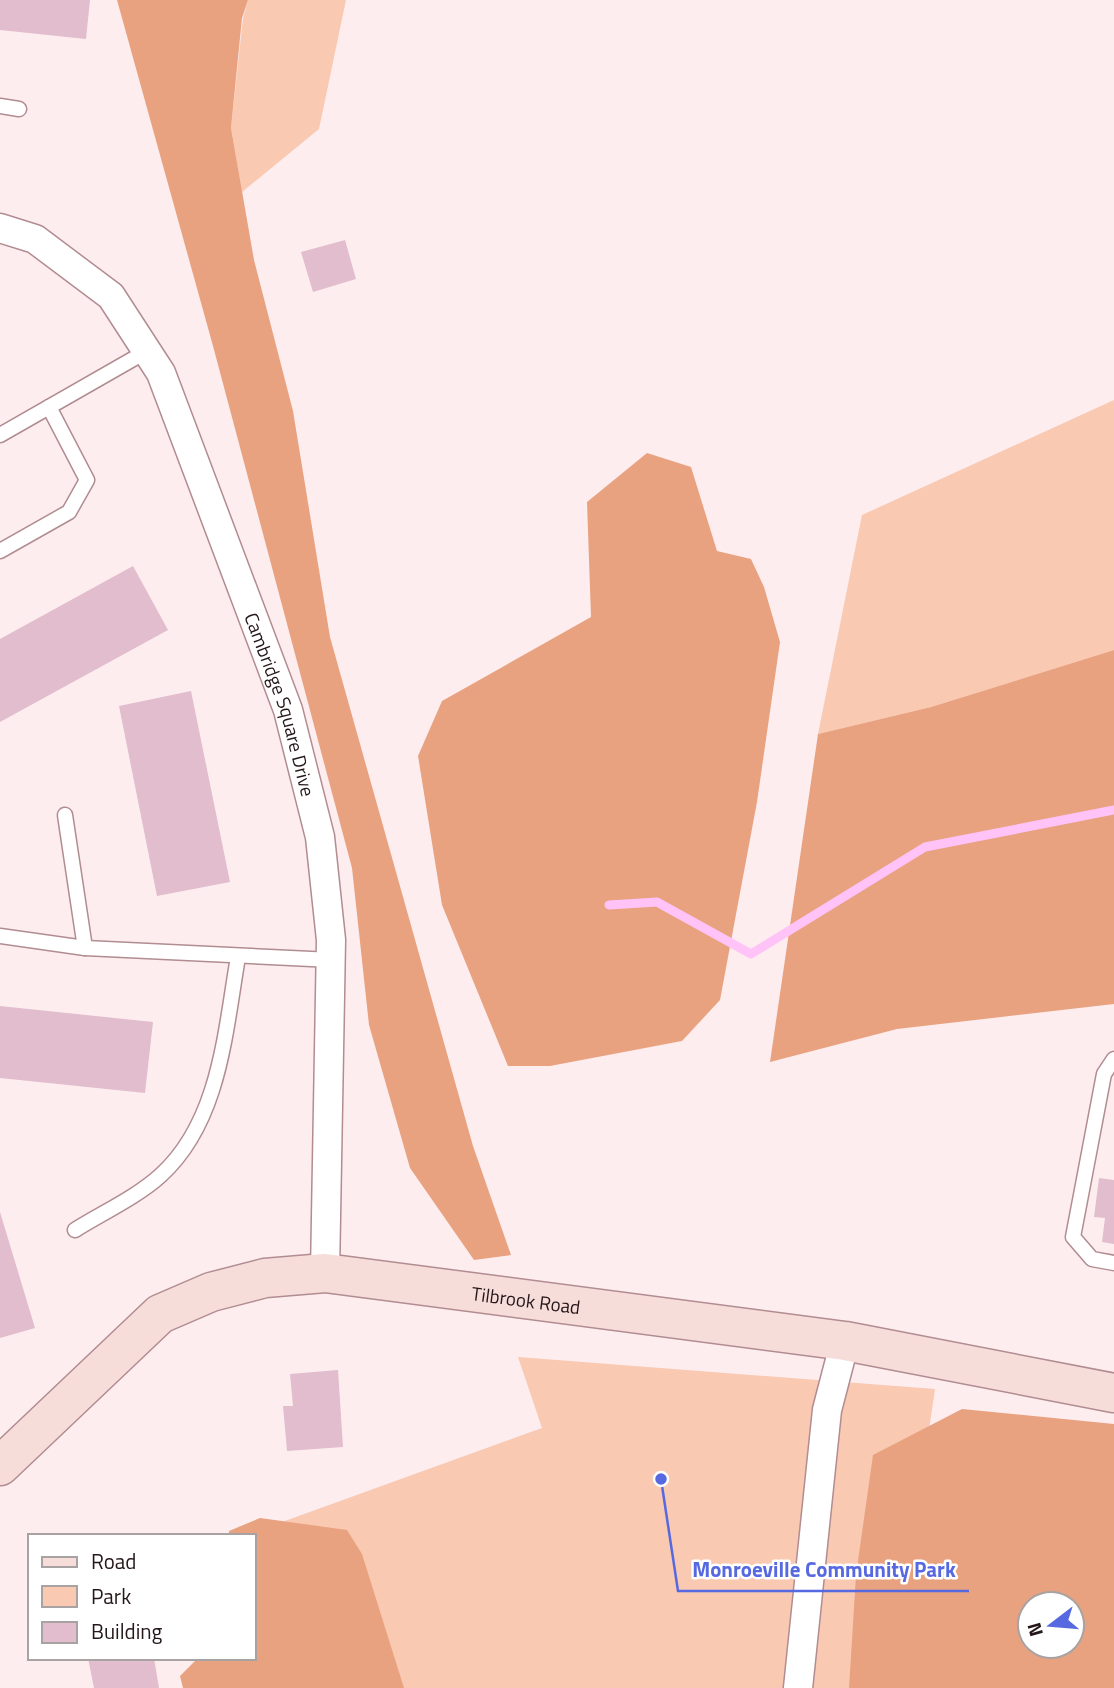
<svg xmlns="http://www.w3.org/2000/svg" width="1114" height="1688" viewBox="0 0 1114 1688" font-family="'Titillium Web',sans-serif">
<rect width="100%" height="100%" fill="#feedef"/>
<g fill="#f9c9b2">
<polygon points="248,0 346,0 319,129 242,192 231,128 243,18"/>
<polygon points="1114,400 1114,650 931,707 818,734 862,515"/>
<polygon points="518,1357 935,1389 891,1688 305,1688 260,1530 542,1428"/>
</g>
<g fill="#e9a280" fill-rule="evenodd">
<polygon points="117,0 248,0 242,18 231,128 254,260 293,411 330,637 473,1146 511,1255 474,1260 410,1168 369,1025 352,868 213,346"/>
<polygon points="647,453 691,467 717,551 751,559 764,587 780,642 757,802 720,1000 682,1041 550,1066 508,1066 442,905 418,756 442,701 591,617 587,502"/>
<polygon points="1114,650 1114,1004 897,1029 770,1062 818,734 931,707"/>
<path d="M 962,1409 L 1114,1424 L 1114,1688 L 849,1688 L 856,1575 L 873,1455 ZM 1030,1604 L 1072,1604 L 1072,1646 L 1030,1646 Z"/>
<polygon points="260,1518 347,1530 362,1554 404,1688 183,1688 180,1676 198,1658 254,1658 254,1536 229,1536 229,1531"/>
</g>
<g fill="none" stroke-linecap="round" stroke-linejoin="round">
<polyline stroke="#ffc3f8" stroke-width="9" points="609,905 657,902 751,954 925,847 1114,810"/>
</g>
<g fill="#e1bdcd">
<polygon points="0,0 90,0 86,39 0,30"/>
<polygon points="345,240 356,279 313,292 301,252"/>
<polygon points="133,566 168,630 0,722 0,639"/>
<polygon points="191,691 230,882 157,896 119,706"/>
<polygon points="0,1006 153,1022 145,1093 0,1078"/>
<polygon points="1099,1178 1114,1180 1114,1244 1102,1242 1105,1218 1094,1217"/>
<polygon points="0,1212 35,1328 0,1338"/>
<polygon points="338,1370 343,1447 287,1451 283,1406 293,1406 290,1374"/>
<polygon points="88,1658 154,1658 159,1688 94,1688"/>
</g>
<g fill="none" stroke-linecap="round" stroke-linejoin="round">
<g stroke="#b18c91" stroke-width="17">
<g id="lane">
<polyline points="0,106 19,109"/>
<polyline points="0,435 147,351"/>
<polyline points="0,551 69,512 87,480 49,407"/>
<polyline points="65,815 85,948"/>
<polyline points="0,936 85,948 332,960"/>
<polyline points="1114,1059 1104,1074 1073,1237 1092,1259 1114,1263"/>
<path d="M 75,1230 C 102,1213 137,1197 161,1175 C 220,1121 225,1032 238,957"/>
</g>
</g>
<g stroke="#b18c91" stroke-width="31">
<g id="street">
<path id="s1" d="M 0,228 L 35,239 L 111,296 L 161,373 L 288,710 L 320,837 L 331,940 L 325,1273"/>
<polyline points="798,1688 827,1410 845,1341"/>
</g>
</g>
<g stroke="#b18c91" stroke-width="41">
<g id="secondary">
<path id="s2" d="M 0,1466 L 160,1314 L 211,1292 L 265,1278 L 325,1273 L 845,1341 L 1114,1393"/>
</g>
</g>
<use href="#lane" stroke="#fff" stroke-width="14"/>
<use href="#street" stroke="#fff" stroke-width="28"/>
<use href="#secondary" stroke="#f6ddda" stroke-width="38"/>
</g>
<g text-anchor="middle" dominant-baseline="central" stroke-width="5" stroke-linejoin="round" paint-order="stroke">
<g font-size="19" fill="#251719" stroke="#fff">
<text stroke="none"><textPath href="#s1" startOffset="576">Cambridge Square Drive</textPath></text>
<text stroke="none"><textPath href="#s2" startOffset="595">Tilbrook Road</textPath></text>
</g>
</g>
<path fill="none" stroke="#5769e0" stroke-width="2.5" d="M661 1479L678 1591H969"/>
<circle fill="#5769e0" stroke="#fff" stroke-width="2.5" cx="661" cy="1479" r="7"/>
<g font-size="21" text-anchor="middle" font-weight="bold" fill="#5769e0" stroke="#fff" stroke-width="5" stroke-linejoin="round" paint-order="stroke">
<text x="824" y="1577">Monroeville Community Park</text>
</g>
<rect x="28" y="1534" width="228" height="126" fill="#ffffff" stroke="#a8a2a3" stroke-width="2"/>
<rect x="42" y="1557" width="35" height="10" fill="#f6ddda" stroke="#a8a2a3" stroke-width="2"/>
<text x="91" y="1569" font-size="21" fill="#251719">Road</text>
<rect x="42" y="1586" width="35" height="21" fill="#f9c9b2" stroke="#a8a2a3" stroke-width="2"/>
<text x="91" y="1604" font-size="21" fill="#251719">Park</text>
<rect x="42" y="1622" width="35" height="21" fill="#e1bdcd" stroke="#a8a2a3" stroke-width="2"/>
<text x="91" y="1639" font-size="21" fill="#251719">Building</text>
<g transform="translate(1051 1625) rotate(254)"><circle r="33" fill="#ffffff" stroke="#a8a2a3" stroke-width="2"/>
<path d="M0-5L12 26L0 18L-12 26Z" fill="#5769e0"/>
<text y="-10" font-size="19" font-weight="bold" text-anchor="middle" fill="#251719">N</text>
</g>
</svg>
